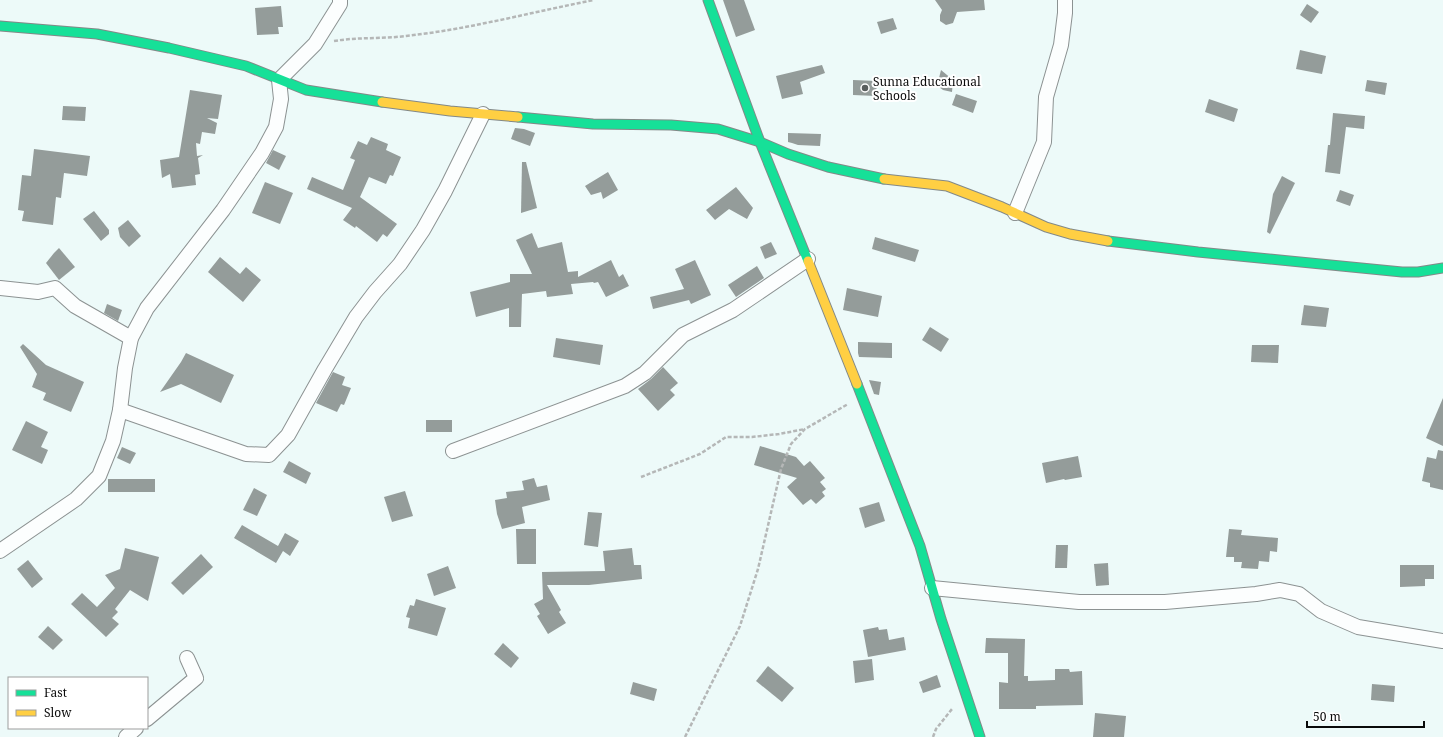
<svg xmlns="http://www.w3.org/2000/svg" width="1443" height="737" viewBox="0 0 1443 737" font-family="'Noto Serif',serif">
<rect width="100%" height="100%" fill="#edfaf9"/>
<g fill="#949c9a">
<polygon points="723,0 744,0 755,30 736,37"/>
<polygon points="935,0 984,0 985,10 957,12 953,23 946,25 940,21 940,15 942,10"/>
<polygon points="1307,4 1319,12 1311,23 1300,15"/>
<polygon points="281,6 283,27 278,27 279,34 257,35 255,8"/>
<polygon points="893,18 897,29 881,34 877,22"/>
<polygon points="1300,50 1326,56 1322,74 1296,69"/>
<polygon points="822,65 825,73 800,82 803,94 782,99 776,76"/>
<polygon points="941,70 953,80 952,92 943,90 939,87 938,82"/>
<polygon points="853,80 877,81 876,96 853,95"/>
<polygon points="1367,80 1387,83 1385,95 1365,91"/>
<polygon points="190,90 222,95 218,119 207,118 217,123 215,134 202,132 200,144 196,143 197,156 203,155 198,158 200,174 195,175 196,185 172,188 170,174 162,178 160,160 179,157"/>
<polygon points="956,94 977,101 973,113 952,105"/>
<polygon points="1209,99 1238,109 1234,122 1205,112"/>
<polygon points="63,106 86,107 85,121 62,120"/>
<polygon points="1333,113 1365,116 1364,129 1346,127 1340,174 1325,172 1328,145 1330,145"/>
<polygon points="515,128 524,129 535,133 530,146 511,139"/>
<polygon points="788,133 821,134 820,146 798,145 792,143 788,142"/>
<polygon points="371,137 388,144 386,150 401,157 393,176 390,175 386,184 369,177 360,197 397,224 387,237 383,234 377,242 356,226 355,228 343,220 352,208 307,189 312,177 343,190 355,160 350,158 358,141 367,145"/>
<polygon points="34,149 90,156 87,176 64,173 61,198 56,197 53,225 22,221 24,211 18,210 22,175 31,176"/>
<polygon points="273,150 286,156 279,170 266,163"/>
<polygon points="522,162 526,162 537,208 521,213"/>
<polygon points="608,172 618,190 603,199 601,192 591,195 585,186"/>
<polygon points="1282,176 1295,183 1270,234 1267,232 1273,194"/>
<polygon points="265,182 293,193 280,224 252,213"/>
<polygon points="736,187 753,208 747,219 729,209 715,220 706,210"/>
<polygon points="1340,190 1354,195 1350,206 1336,201"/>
<polygon points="94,211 109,230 109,234 101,241 83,219"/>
<polygon points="128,220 141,236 129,247 120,237 118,228"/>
<polygon points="532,233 538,248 562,242 568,272 578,271 578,277 611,260 619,277 623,274 629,286 606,297 598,282 594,283 593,282 571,284 573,294 547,297 546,291 522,294 521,327 509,327 509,308 476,317 470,292 510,282 510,274 532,274 516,240"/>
<polygon points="875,237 919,250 915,262 872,249"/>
<polygon points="771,242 777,254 765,259 760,247"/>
<polygon points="59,248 75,267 59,280 46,263 54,253"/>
<polygon points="220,257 240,274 246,267 261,280 243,302 208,272"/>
<polygon points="695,260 711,295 691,304 689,300 653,309 650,297 684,289 675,269"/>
<polygon points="757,266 764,278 736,297 728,285"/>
<polygon points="847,288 882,296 878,317 843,310"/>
<polygon points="107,304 122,310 118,321 104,313"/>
<polygon points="1304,305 1329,308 1326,327 1301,325"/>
<polygon points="930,327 949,339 941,352 922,340"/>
<polygon points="556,338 603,345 600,365 553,357"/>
<polygon points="858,342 892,343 892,358 859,357 858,353"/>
<polygon points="23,344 46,365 84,382 71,412 43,400 46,393 32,387 37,374 20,347"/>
<polygon points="1252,345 1279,345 1278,363 1251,362"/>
<polygon points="186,353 234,375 221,403 181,384 160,392 181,362"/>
<polygon points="663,367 678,383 670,390 675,395 658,411 638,389 651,379"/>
<polygon points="333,372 345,377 342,385 351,388 344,405 341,404 337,412 316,403"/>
<polygon points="869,380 881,382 879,395 874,394"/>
<polygon points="1443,398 1443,446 1426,438"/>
<rect x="426" y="420" width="26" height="12"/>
<polygon points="26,421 48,432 41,447 48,450 42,464 12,450"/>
<polygon points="760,446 796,457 804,466 810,461 825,478 820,482 826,489 822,492 825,496 816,504 811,499 803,505 787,487 797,478 754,465"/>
<polygon points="122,447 136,453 130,464 117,458"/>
<polygon points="1438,450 1443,451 1443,490 1430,487 1430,483 1422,481 1427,457 1436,459"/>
<polygon points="1078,456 1082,477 1065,480 1064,479 1046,483 1042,463"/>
<polygon points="289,461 311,473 306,484 283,472"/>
<polygon points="534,478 537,487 547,485 550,500 522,507 525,523 502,529 497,514 495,500 507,498 506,492 524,490 522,481"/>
<rect x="108" y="479" width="47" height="13"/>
<polygon points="254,488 267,495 257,516 243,510"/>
<polygon points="405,491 413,516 392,522 384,497"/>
<polygon points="879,502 885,521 865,528 859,508"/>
<polygon points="588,512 602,513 598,547 584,545"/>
<polygon points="242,525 278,546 285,533 299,541 290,556 283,551 276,563 234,538"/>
<polygon points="516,529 536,529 536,564 517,564"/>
<polygon points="1229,529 1242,530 1241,535 1278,538 1277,552 1270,551 1269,562 1259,561 1258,569 1241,568 1242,562 1234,562 1234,557 1226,557"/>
<polygon points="1056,545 1068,545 1067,568 1055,568"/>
<polygon points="125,548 159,557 148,601 130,590 115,609 118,612 112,618 119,624 106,637 71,604 82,593 97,607 115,588 105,575 120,569"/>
<polygon points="632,548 634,565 641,565 642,579 589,585 547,585 561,610 559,612 566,623 548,634 537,616 540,614 534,604 543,599 542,572 605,571 603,551"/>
<polygon points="201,554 213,567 183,595 171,583"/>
<polygon points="28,560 43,579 32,588 17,569"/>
<polygon points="1108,563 1109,585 1096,586 1094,564"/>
<polygon points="1400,565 1434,565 1434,579 1425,579 1425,586 1400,587"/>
<polygon points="448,566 456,588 434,596 427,574"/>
<polygon points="416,599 446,608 437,636 408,628 410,618 406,617 410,605 414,606"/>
<polygon points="48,626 63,640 53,650 38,637"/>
<polygon points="878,627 879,630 887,629 889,640 904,637 906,650 868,657 863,630"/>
<polygon points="986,638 1025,639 1024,676 1028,676 1028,681 1055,680 1055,669 1069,669 1070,672 1082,671 1083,705 1036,706 1036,709 999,709 999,682 1008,683 1008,653 985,653"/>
<polygon points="503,643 519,658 511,668 494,654"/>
<polygon points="872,659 874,680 855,683 853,661"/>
<polygon points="768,666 794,688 782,702 756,681"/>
<polygon points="937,675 941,687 923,693 919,682"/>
<polygon points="633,682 657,689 654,701 630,694"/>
<polygon points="1372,684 1395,686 1394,702 1371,700"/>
<polygon points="1095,713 1126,716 1124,737 1093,737"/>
</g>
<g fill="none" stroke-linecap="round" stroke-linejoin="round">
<g stroke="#8c9292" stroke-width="16">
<g id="street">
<polyline points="1015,213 1044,142 1046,97 1061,45 1065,13 1065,0"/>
<polyline points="0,288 38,292 55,288 75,306 131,338"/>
<polyline points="120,410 246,454 269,455 288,435 325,369 356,317 375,292 400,264 423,230 445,191 483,114"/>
<polyline points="453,451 625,386 645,373 683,335 733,310 808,259"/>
<polyline points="0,551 76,499 99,476 113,441 120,410 125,368 131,338 147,308 223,210 262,153 276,127 281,99 279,80 315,44 340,4 340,0"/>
<polyline points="932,588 1079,602 1165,602 1256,594 1280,590 1299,594 1321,611 1358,627 1443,641"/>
<polyline points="147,719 196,678 187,658"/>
<polyline points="126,737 136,728"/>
</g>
</g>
<g stroke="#838988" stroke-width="11">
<g id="fast">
<polyline points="708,0 760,142 808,261"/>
<polyline points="0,26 97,34 169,48 246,66 306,90 382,102"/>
<polyline points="518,117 593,124 671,125 718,129 760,142 788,154 828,167 884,179"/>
<polyline points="1108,241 1198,252 1402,272 1418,272 1443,268"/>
<polyline points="857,384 920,546 941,619 980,737"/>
</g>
</g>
<g stroke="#838988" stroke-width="11">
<g id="slow">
<polyline points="382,102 450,111 518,117"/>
<polyline points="884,179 947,186 1002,207 1046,227 1070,234 1108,241"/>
<polyline points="808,261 857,384"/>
</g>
</g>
<g stroke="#b5b7b7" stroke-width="2.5" stroke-dasharray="4 2" stroke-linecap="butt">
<path d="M 334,41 C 358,37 382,39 406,36 C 470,29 532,12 594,0"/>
<polyline points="641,477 700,454 726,437 752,437 779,434 805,429"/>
<polyline points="685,737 740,626 758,569 781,469 791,444 805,429 848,404"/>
<polyline points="933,737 936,729 952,709"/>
</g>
<use href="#street" stroke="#fcfefe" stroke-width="14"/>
<use href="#fast" stroke="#16e098" stroke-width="9"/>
<use href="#slow" stroke="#ffcf43" stroke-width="9"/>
</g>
<circle fill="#595e5e" stroke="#fff" stroke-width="1.5" cx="865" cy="88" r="4"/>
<g text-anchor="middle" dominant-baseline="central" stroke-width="4" stroke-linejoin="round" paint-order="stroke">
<g font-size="12" fill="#0a0a0a" stroke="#fff" text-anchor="start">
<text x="873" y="81">Sunna Educational<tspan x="873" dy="14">Schools</tspan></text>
</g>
</g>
<rect x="8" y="677" width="140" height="52" fill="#ffffff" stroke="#9d9d9d"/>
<rect x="16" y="690" width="20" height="6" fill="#16e098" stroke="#9d9d9d"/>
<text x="44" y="697" font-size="12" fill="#0a0a0a">Fast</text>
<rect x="16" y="710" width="20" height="6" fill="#ffcf43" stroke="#9d9d9d"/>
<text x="44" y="717" font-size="12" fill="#0a0a0a">Slow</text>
<path d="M1307 721v6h117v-6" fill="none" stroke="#0a0a0a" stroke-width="2"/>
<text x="1313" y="721" font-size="12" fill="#0a0a0a" stroke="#ffffff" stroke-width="3" paint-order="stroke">50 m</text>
</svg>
